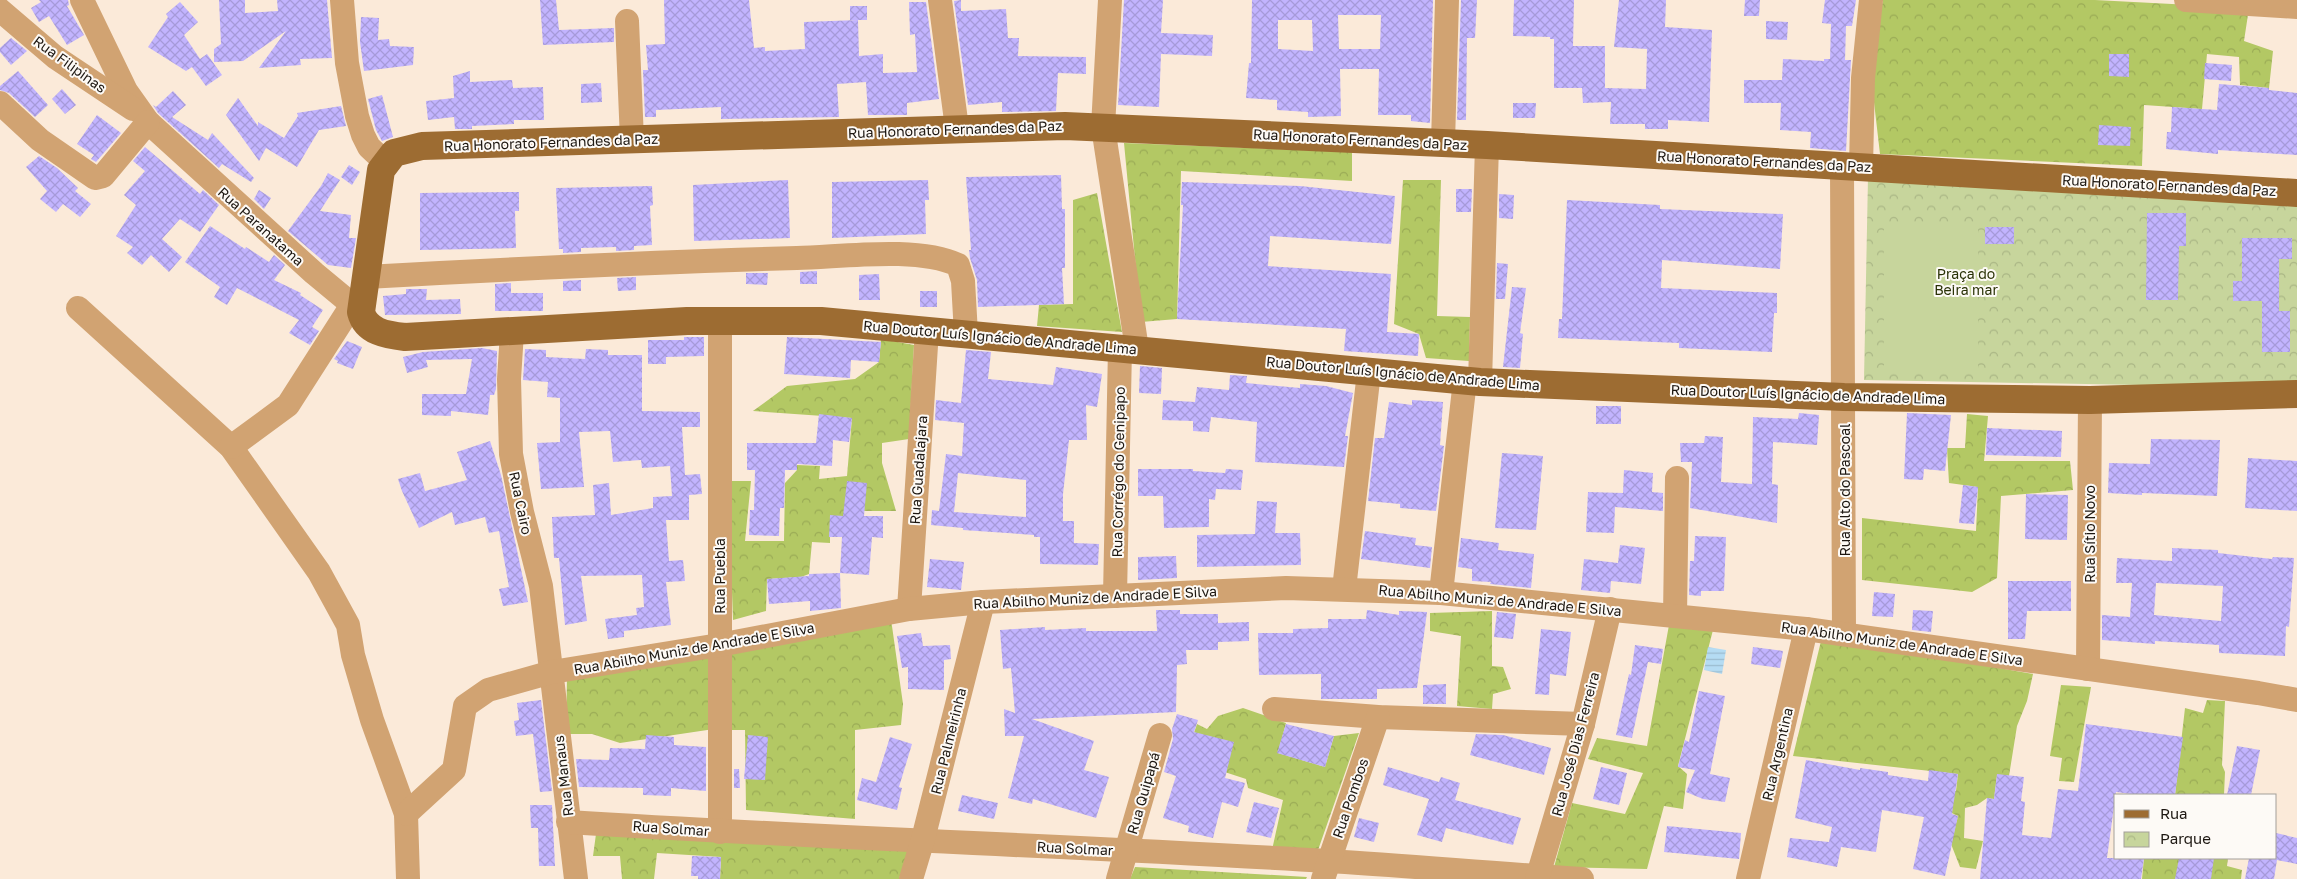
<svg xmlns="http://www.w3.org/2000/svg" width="2297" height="879" viewBox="0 0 2297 879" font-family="'Golos Text',sans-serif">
<defs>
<pattern id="forest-crowns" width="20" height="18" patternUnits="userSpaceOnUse" patternTransform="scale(1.25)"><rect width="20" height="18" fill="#b3c864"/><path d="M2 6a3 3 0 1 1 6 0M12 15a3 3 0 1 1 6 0" fill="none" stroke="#9aab56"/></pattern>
<pattern id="park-crowns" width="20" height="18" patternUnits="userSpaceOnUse" patternTransform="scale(1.25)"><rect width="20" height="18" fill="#c7d59c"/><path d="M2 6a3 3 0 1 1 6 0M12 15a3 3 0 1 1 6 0" fill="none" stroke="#aab685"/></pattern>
<pattern id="water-rules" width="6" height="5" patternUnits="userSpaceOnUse" patternTransform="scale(1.25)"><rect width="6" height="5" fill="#b5dcf3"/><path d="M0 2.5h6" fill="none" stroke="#9bbccf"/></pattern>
<pattern id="building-cross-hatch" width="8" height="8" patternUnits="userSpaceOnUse" patternTransform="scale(1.25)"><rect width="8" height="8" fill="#c2b4fe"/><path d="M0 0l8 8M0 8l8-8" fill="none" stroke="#a69ad9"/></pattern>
</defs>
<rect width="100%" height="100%" fill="#fbead9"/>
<g fill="url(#forest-crowns)">
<polygon points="1883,0 2095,0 2249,8 2244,41 2273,51 2269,88 2240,85 2239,57 2207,54 2202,109 2144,105 2142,166 1880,154 1872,85 1878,24"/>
<polygon points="1124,143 1352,152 1352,181 1181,171 1177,319 1141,322"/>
<polygon points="1403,180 1441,180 1437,316 1470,317 1469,361 1426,358 1419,334 1394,324"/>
<polygon points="1097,193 1122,332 1037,326 1039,305 1073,304 1073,200"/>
<polygon points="881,339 914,345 909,439 882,443 882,463 896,511 864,511 845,516 830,516 830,543 812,542 809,574 801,577 767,579 766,611 733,620 728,481 751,481 745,541 784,541 785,483 797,470 797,465 820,466 819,479 847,476 852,418 753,411 787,386 855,379 879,362"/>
<polygon points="1967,414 1988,416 1984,461 2070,461 2073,490 2001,496 1997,578 1972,592 1862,580 1862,518 1976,531 1978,487 1949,483 1947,448 1965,448"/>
<polygon points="1492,611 1492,666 1503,667 1511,689 1493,694 1492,709 1457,706 1461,636 1430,631 1430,613"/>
<polygon points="891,619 903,704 901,725 855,730 855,819 746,810 745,730 724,730 726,650"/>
<polygon points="1669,625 1713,630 1678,766 1687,774 1683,809 1664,806 1647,869 1554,867 1572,803 1625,814 1643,773 1588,759 1597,738 1647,746"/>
<polygon points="1822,637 2033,674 2027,701 2017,726 2009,776 1997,775 1994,799 1987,798 1977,805 1965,808 1964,838 1983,841 1976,869 1960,867 1951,844 1958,816 1941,808 1944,793 1956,791 1958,774 1793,756"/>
<polygon points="713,654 714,729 620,743 592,734 566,734 567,677"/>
<polygon points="2061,685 2091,687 2074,782 2059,781 2062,758 2050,756"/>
<polygon points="2207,700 2225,701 2222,765 2225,772 2224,795 2175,795 2185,708 2203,713"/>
<polygon points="1243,708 1286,723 1278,753 1325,767 1334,736 1359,733 1317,853 1272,850 1283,800 1248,788 1246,779 1185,759 1197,724 1207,729 1218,716"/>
<polygon points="596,834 909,848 899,879 720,879 721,857 657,853 654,879 622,879 620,856 593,856"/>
<polygon points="2144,858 2228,858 2227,866 2242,870 2241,879 2142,879"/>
<polygon points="1135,867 1307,877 1306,879 1130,879"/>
</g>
<polygon fill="url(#park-crowns)" points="1868,177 2297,196 2297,388 1864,380"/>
<rect fill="#c7d59c" x="1884" y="226" width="94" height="147"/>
<polygon fill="url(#water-rules)" points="1708,647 1726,650 1722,674 1704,670"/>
<g fill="url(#building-cross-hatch)" fill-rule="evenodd">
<polygon points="39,0 68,0 69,5 67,6 84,35 67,45 49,16 39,22 31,8 41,2"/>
<polygon points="219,0 245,0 245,13 278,11 277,0 327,0 332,58 300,59 301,65 259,68 286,31 243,61 214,62 214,49 221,44"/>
<polygon points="540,0 556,0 559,30 614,28 614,42 543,45"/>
<polygon points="664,0 749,0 754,48 765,47 765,51 805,49 804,22 858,20 859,56 883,54 883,73 917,72 915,34 910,35 909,2 926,2 939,99 907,103 907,115 868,115 866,82 837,84 839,117 721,119 721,107 656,110 656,117 645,117 643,70 648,70 646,45 665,44"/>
<polygon points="961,0 961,11 1006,9 1008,38 1019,38 1018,56 1086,57 1086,74 1058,73 1056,111 1002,112 1002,102 968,105 954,1"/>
<polygon points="1124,0 1163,0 1161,33 1213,35 1212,56 1161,54 1159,107 1118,105"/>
<path d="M 1252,0 L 1433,0 L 1430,123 L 1411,121 L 1411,115 L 1378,115 L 1379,69 L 1340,69 L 1341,116 L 1308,117 L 1308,112 L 1277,110 L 1277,100 L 1246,98 L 1249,63 L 1251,63 ZM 1338,15 L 1381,15 L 1380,49 L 1339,49 ZM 1278,20 L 1312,20 L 1313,51 L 1278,49 Z"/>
<polygon points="1461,0 1477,0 1475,38 1467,38 1466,120 1457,120"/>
<polygon points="1514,0 1574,0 1573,46 1605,46 1605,88 1646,89 1647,49 1614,47 1619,0 1666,0 1665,27 1712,30 1709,122 1668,120 1668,129 1645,129 1645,124 1610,124 1611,102 1583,103 1582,88 1554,88 1554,39 1550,39 1550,37 1513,36"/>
<polygon points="1745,0 1760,0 1759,16 1744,16"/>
<polygon points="1825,0 1856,0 1852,26 1846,26 1845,60 1851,60 1846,151 1810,148 1811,132 1780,130 1781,103 1744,103 1744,80 1782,80 1783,59 1824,61 1824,59 1830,59 1831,24 1822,23"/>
<polygon points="180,2 198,22 184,35 200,59 207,54 222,75 206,86 192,67 186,71 148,47 168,17 166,14"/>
<rect x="850" y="6" width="17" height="14"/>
<polygon points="361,17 379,18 378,40 389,39 390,46 414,47 413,65 364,71 360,42"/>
<polygon points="1766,21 1788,22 1787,40 1766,39"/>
<polygon points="11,38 27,51 11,65 0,52 0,48"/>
<polygon points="2109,54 2129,54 2129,77 2109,76"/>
<polygon points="2205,63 2232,65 2231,81 2204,79"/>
<polygon points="18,71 48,105 35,117 9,93 0,90 0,86"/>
<polygon points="470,71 470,82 512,80 513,88 543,87 544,120 514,120 514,124 472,126 472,129 455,129 454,117 428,120 426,101 454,98 453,76"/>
<polygon points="601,83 602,102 581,103 581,84"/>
<polygon points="2219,84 2269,88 2269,90 2297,93 2297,155 2218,150 2218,154 2166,149 2167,132 2171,132 2172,107 2217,110"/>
<polygon points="62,89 76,105 65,114 52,99"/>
<polygon points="173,91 186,105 172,117 208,140 212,133 254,178 251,182 222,164 219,168 158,113 153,105 156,107"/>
<polygon points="382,95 393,137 382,141 376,130 368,99"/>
<polygon points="238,98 258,126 258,122 284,138 298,116 297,113 341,106 346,126 319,130 297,167 266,148 259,161 226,115"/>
<polygon points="1513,103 1536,103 1535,118 1513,118"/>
<polygon points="97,115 121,133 96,162 91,159 94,155 77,144"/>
<polygon points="2099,125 2131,127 2130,146 2098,145"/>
<polygon points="145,147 200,194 203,190 219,205 200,232 180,219 162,239 182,257 169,272 151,255 142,265 127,253 133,247 116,236 136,205 124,195 145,171 133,161"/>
<polygon points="39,156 57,168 78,188 75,191 91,204 80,217 63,204 56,212 40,199 47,191 26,167"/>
<polygon points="349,165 360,172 352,185 341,177"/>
<polygon points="328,173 340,180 320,211 351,215 349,238 356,238 351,268 328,265 288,231 321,186"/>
<polygon points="1061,175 1062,209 1065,209 1065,268 1062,268 1064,304 978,307 977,280 970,258 969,250 971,250 966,177"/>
<polygon points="788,180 790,238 694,241 693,185"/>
<polygon points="928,180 929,200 925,200 926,234 832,238 832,182"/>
<polygon points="1182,182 1300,186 1395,196 1391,244 1270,236 1268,266 1391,274 1387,332 1419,334 1418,356 1344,351 1346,329 1177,319 1183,205 1181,205"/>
<polygon points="652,186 653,205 650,206 652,245 634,246 634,250 616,251 616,247 581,248 581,252 563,253 563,249 559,249 556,188"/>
<polygon points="1456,189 1472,189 1471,212 1456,212"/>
<polygon points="259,190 271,198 264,209 254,199"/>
<polygon points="519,192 519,211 515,211 516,248 420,250 420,193"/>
<polygon points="1499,194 1514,195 1513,219 1499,218"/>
<polygon points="1567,200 1660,205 1660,209 1783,214 1780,269 1662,260 1661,288 1777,293 1777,313 1774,313 1772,352 1679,348 1679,343 1558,338 1559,319 1562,319"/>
<polygon points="2147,213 2186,213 2186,246 2179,246 2178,300 2146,300"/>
<polygon points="210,226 245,249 246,247 269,262 274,255 285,265 274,280 301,293 300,295 323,310 312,327 319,331 310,345 289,333 299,320 237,288 227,305 214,297 220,287 185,262"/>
<rect x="1985" y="227" width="29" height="17"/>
<polygon points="2242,238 2292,238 2292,259 2279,259 2279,311 2290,311 2290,352 2262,352 2262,301 2233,301 2233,281 2242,281"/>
<polygon points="1497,263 1508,264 1505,299 1496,299"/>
<polygon points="817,271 817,284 800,284 800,272"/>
<polygon points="746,273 768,273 767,285 746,284"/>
<polygon points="879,274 880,300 859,300 859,275"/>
<polygon points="636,277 636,290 618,291 617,278"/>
<polygon points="581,280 581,291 563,291 563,281"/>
<polygon points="511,283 511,293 543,293 543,311 495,311 495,284"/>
<polygon points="1512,287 1526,288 1520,333 1523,334 1520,368 1503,367"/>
<polygon points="406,289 427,289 426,300 460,299 461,314 385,315 383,296 406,294"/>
<rect x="920" y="291" width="17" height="16"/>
<polygon points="684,337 704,337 704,356 666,357 666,364 648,364 648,340 684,340"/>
<polygon points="787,337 881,342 879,362 851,360 850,378 784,374"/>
<polygon points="347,341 362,347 353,369 337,363 338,361 334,359"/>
<polygon points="482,348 497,351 496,389 494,395 490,395 488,415 451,411 451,416 422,415 422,394 466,394 472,359 426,360 428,367 407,373 403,357 423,352"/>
<polygon points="525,349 546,350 546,357 585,359 586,349 608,350 608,355 642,355 642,411 700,412 700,427 682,427 685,475 700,474 702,494 689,495 689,520 666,520 669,561 683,560 685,581 666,582 671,625 624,631 624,637 608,639 605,619 637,615 636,608 644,607 642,575 581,576 587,621 565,625 559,558 554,558 552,517 595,515 593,485 609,483 611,515 653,508 653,497 672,496 670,466 642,468 641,460 613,462 610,431 579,432 584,487 541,489 537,443 560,442 560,398 547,397 548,382 523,380"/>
<path d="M 966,350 L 991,352 L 988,379 L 1053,385 L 1056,367 L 1102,374 L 1097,407 L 1086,405 L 1087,440 L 1069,440 L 1063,494 L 1063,521 L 1074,521 L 1074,543 L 1099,544 L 1098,565 L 1040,564 L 1040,537 L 1034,537 L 1034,535 L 963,530 L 963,528 L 931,525 L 932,510 L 939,511 L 946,454 L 962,456 L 964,423 L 935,420 L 936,400 L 961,403 ZM 958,473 L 1026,480 L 1026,517 L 954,512 Z"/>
<polygon points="1140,366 1162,368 1161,394 1139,393"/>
<polygon points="1230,375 1247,376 1246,383 1300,388 1300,384 1326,386 1353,393 1345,436 1348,436 1344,467 1255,462 1257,422 1211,417 1209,432 1193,431 1193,421 1162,420 1163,400 1195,402 1197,387 1229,390"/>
<polygon points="1412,400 1443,402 1440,445 1444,446 1436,511 1400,508 1400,504 1368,501 1375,438 1384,438 1389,402 1412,405"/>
<rect x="1596" y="406" width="25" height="18"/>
<polygon points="1799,413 1819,415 1817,445 1773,442 1772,484 1778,485 1777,523 1690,508 1692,462 1681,462 1680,443 1704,443 1705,436 1723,437 1721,482 1752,484 1753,417 1798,419"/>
<polygon points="1907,413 1951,415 1945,471 1924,469 1923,480 1904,479"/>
<polygon points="819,414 852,418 849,442 833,440 832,466 797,464 797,470 785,470 784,508 780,508 779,536 749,535 750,510 754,510 755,470 747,470 747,443 816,443"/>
<polygon points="1987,428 2062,431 2061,457 1986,455"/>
<polygon points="2151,439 2220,440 2217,496 2142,493 2142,495 2108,493 2109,463 2150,464"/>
<polygon points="490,441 501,475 528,602 503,606 499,589 509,587 499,531 489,533 485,517 455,525 452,512 419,528 402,491 398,479 420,473 425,491 467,480 457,452"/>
<polygon points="1502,453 1543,456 1536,530 1495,528"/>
<polygon points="2248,458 2297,461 2297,511 2245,508"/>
<polygon points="1138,469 1193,469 1193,471 1225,473 1226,469 1243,470 1241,490 1216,489 1215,500 1209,499 1209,527 1164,528 1163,496 1138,496"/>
<polygon points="1624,470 1653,473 1652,492 1663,493 1663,511 1615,507 1614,533 1586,532 1588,492 1623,493"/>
<polygon points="847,481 867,483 864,516 883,516 883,538 872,537 869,575 840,573 842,537 829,537 830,515 843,516"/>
<polygon points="1963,485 1978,487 1974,524 1959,523"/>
<polygon points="2026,494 2068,495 2067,540 2025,539"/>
<polygon points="1257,501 1277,502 1275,533 1300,533 1301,565 1197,567 1197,535 1255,534"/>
<polygon points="1365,531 1416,538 1415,545 1432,547 1430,568 1361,559"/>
<polygon points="1695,536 1726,537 1724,591 1701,591 1701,596 1689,595 1690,561 1694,561"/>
<polygon points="1461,538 1499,543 1498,550 1534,554 1531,588 1490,584 1491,582 1472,581 1472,569 1458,567"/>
<polygon points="1620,545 1645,548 1641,584 1611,581 1610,593 1581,590 1584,559 1618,563"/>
<path d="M 2172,548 L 2218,550 L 2218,553 L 2272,559 L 2273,557 L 2294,558 L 2289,627 L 2286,626 L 2285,656 L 2219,653 L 2219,645 L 2155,641 L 2155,644 L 2102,640 L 2102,615 L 2130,617 L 2132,583 L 2116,583 L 2117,558 L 2172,561 ZM 2156,583 L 2223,586 L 2221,621 L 2154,615 Z"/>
<polygon points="1176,556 1177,578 1138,580 1138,557"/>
<polygon points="930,559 964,562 961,590 927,587"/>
<polygon points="840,573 841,608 810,611 810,601 769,604 767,579 809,576 809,574"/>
<polygon points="2008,581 2071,581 2071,611 2027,611 2025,639 2008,639"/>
<polygon points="1874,592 1895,594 1893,617 1872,616"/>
<polygon points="1156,610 1180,610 1180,614 1218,614 1218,623 1249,622 1249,641 1218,642 1218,650 1186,650 1187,664 1177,665 1176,712 1032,719 1094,741 1084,770 1109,777 1096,818 1033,799 1032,804 1008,798 1024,736 1005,736 1004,709 1015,713 1011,668 1003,669 1000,630 1045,627 1045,630 1086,628 1086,631 1157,631"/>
<polygon points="1367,610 1399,615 1399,611 1427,612 1417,688 1377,689 1377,699 1321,699 1321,674 1259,675 1258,633 1293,633 1293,629 1328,628 1328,619 1366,619"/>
<polygon points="1913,610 1933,611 1931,632 1912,630"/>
<polygon points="1497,612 1516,614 1513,639 1494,637"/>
<polygon points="1541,629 1571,632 1566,676 1550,674 1549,695 1535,694"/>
<polygon points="921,633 923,646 950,645 951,659 944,660 944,690 908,689 908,667 902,668 897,636"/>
<polygon points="1635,645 1663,649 1661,664 1648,662 1632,738 1616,735 1629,674 1631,675"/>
<polygon points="1753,647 1783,651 1780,668 1751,664"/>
<polygon points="1446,684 1446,704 1423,704 1423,685"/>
<polygon points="1699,691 1725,696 1710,774 1730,778 1725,802 1703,799 1686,792 1695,770 1678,767 1685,740 1689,742"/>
<polygon points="541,700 552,791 540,792 533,734 516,736 514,721 519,720 517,703"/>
<polygon points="1177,714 1198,720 1194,732 1234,742 1225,778 1245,783 1238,807 1222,802 1213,838 1188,832 1189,826 1163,818 1176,776 1164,772 1173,739 1172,729"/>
<polygon points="1286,724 1334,736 1325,767 1277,753"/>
<polygon points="2086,724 2183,737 2175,795 2138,795 2116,792 2107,858 2144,858 2141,879 1980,879 1987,798 1994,799 1997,774 2024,777 2021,801 2025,802 2022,835 2051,838 2058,789 2078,791"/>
<polygon points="1476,734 1503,735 1551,748 1544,775 1470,755"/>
<polygon points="646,735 674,737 674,745 706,747 706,791 671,788 671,796 643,795 643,788 579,787 576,759 609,760 610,748 645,749"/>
<polygon points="748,735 768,737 765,780 744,779"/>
<polygon points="890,737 912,744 899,787 902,788 897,810 857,800 862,778 876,782"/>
<polygon points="2237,746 2260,750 2251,795 2227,795"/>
<polygon points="1806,760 1860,770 1860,768 1888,772 1888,775 1928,781 1929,770 1958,774 1952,814 1958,816 1945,876 1913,869 1924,817 1882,810 1876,852 1841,847 1837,867 1787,857 1790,838 1829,842 1832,827 1795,818"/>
<polygon points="1388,767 1439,782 1441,777 1460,783 1455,800 1521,818 1513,845 1446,828 1442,842 1417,835 1429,799 1383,785"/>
<polygon points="1601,767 1627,773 1619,805 1593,799"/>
<polygon points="734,769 739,769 740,788 734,788"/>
<polygon points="962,795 998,803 994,819 958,811"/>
<polygon points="1254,802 1279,808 1271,838 1246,832"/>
<polygon points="530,805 552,805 555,866 539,866 538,828 531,828"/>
<polygon points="1359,818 1379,823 1374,842 1354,837"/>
<polygon points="1667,826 1741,833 1739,859 1664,852"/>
<polygon points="2276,833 2297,838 2297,864 2277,860 2274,879 2245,879 2249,858 2276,858"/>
<polygon points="692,856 721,857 720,879 698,879 698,876 691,876"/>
<polygon points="2179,858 2214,858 2211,879 2175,879"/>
</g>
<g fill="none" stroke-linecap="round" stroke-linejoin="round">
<g stroke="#d1a372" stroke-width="24">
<polyline points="82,0 126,91 148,122 314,273 361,312"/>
<polyline points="342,0 347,63 357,116 363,135 369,147 386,163"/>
<polyline points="940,0 957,128"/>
<polyline points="1110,0 1103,127 1137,349"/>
<polyline points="2186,0 2297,7"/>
<polyline points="0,10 55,57 133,109"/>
<polyline points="627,21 632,140"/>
<polyline points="0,103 40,140 95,178 103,176 148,122"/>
<polyline points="1443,143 1447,0"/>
<polyline points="1842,166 1844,633"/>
<polyline points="1861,167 1863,78 1871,0"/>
<path d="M 366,277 C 509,269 653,262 797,258 C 842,257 917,246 958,265 L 963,281 L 966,334"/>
<polyline points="78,308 231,447 319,572 348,625 353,655 372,720 406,814 408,879"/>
<polyline points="720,320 720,832"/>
<polyline points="512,332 509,379 511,454 522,512 541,586 576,879"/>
<polyline points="1480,382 1487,145"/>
<polyline points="231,447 288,405 352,305"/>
<polyline points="1344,589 1369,372"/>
<polyline points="1441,593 1465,380"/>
<polyline points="1115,596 1120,348"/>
<polyline points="909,609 927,330"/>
<polyline points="1675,616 1677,478"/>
<polyline points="2088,669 2090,400"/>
<polyline points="1274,709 1378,717 1583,724"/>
<polyline points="406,814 454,770 465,706 488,690 552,672 719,645 909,609 983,602 1286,588 1441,593 1806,629 2258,693 2297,700"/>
<path d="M 568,822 C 821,838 1075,846 1328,861 C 1413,866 1497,874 1582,879"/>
<polyline points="911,879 923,839 983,602"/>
<polyline points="1118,879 1160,735"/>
<polyline points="1323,879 1378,717"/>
<polyline points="1537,879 1583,724 1610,609"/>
<polyline points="1748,879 1806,629"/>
</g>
<path stroke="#9d6c32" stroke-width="28" d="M 2297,193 L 1487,145 L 1065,126 L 422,146 L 394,153 L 381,170 L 361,312 C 366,332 387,335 405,337 L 687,321 L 821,321 L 1480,382 L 1844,397 L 2090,400 L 2297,394"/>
</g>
<g text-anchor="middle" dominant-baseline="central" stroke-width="4" stroke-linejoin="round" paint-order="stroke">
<g font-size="14" fill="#1d1711" stroke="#fdfaf6">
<text transform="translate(70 64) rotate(36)">Rua Filipinas</text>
<text transform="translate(955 129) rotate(-2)">Rua Honorato Fernandes da Paz</text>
<text transform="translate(1360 139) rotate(3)">Rua Honorato Fernandes da Paz</text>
<text transform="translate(551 142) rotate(-2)">Rua Honorato Fernandes da Paz</text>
<text transform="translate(1764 161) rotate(3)">Rua Honorato Fernandes da Paz</text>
<text transform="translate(2169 185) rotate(3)">Rua Honorato Fernandes da Paz</text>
<text transform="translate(261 226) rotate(42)">Rua Paranatama</text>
<text transform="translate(1000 337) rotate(5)">Rua Doutor Luís Ignácio de Andrade Lima</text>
<text transform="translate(1403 373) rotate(5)">Rua Doutor Luís Ignácio de Andrade Lima</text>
<text transform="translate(1808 394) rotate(2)">Rua Doutor Luís Ignácio de Andrade Lima</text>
<text transform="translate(918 470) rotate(-86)">Rua Guadalajara</text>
<text transform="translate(1118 472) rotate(-89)">Rua Corrégo do Genipapo</text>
<text transform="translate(1844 490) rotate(-90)">Rua Alto do Pascoal</text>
<text transform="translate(521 503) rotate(78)">Rua Cairo</text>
<text transform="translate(2089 534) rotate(-90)">Rua Sítio Novo</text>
<text transform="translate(719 576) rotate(-90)">Rua Puebla</text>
<text transform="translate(1095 597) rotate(-3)">Rua Abilho Muniz de Andrade E Silva</text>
<text transform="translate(1500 600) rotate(5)">Rua Abilho Muniz de Andrade E Silva</text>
<text transform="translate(1902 643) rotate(8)">Rua Abilho Muniz de Andrade E Silva</text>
<text transform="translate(694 648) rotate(-10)">Rua Abilho Muniz de Andrade E Silva</text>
<text transform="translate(948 741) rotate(-76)">Rua Palmeirinha</text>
<text transform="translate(1575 744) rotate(-75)">Rua José Dias Ferreira</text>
<text transform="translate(1777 754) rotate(-77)">Rua Argentina</text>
<text transform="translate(563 776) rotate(-97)">Rua Manaus</text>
<text transform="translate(1143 793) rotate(-74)">Rua Quipapá</text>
<text transform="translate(1350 798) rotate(-71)">Rua Pombos</text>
<text transform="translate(671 828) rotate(4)">Rua Solmar</text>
<text transform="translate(1075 848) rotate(3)">Rua Solmar</text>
</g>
<g font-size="14" fill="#2a3206" stroke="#fdfaf6">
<text x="1966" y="273">Praça do<tspan x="1966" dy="16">Beira mar</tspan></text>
</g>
</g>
<rect x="2114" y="794" width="162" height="65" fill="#fdfaf6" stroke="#a39f9a"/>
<rect x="2124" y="810" width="25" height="8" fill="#9d6c32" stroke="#a39f9a"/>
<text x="2160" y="819" font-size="15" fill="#1d1711">Rua</text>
<rect x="2124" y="832" width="25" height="15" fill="url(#park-crowns)" stroke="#a39f9a"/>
<text x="2160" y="844" font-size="15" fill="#1d1711">Parque</text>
</svg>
